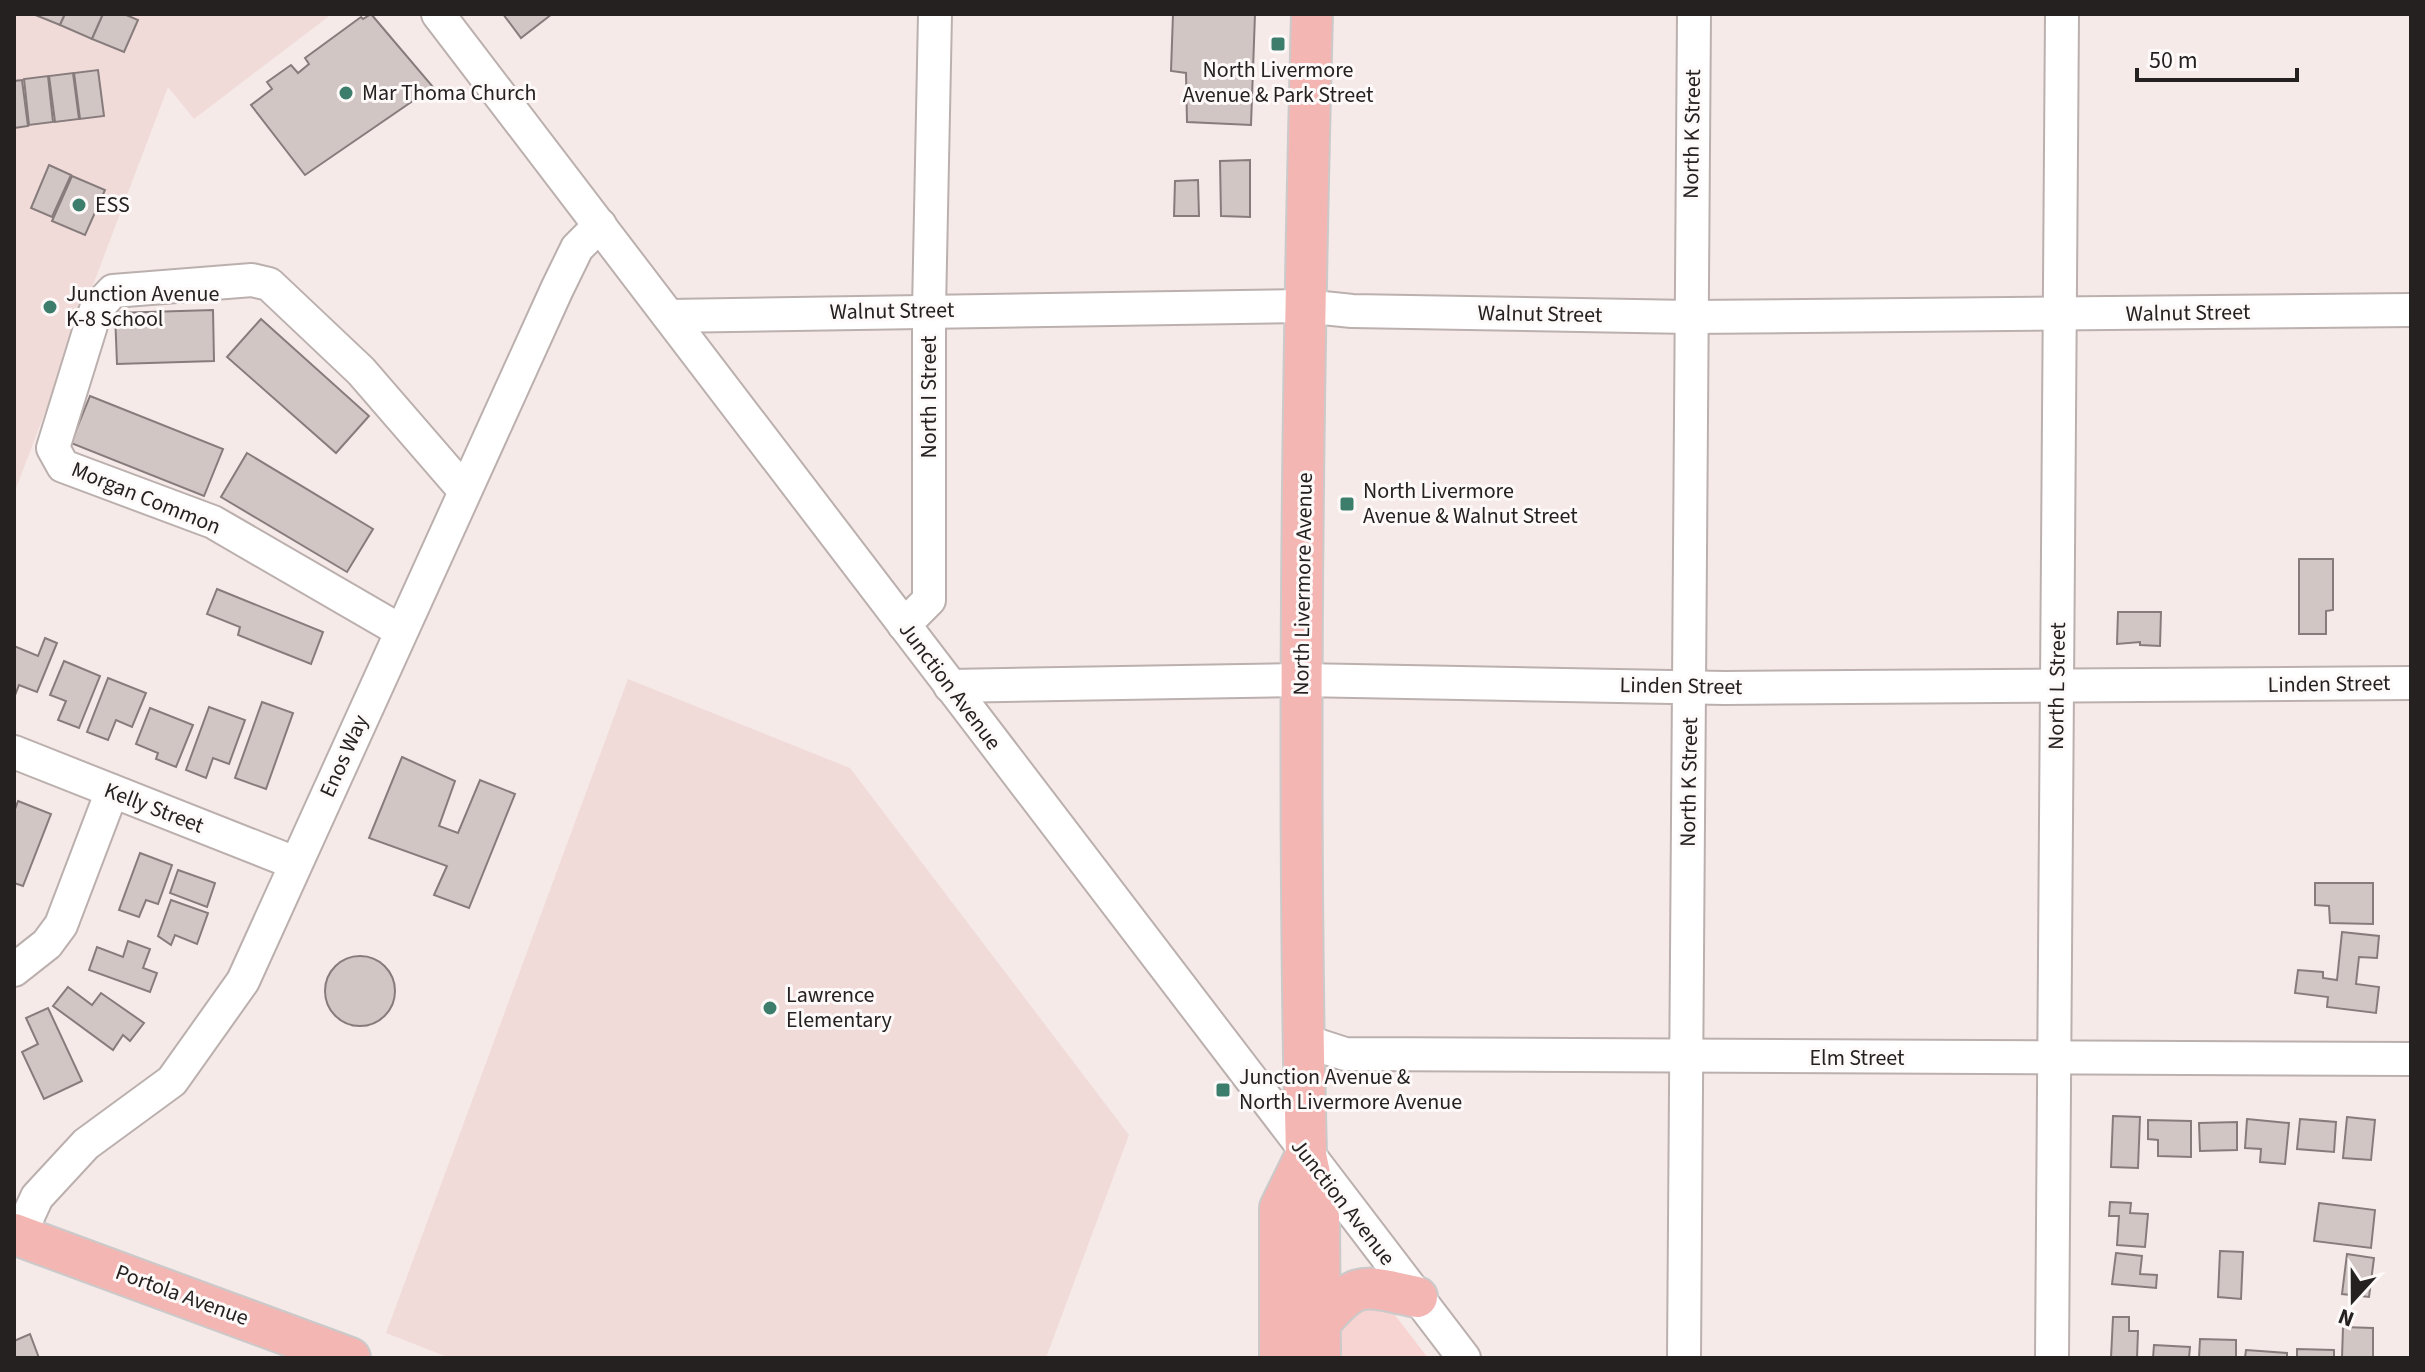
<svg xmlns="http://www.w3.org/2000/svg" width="2425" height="1372" viewBox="0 0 2425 1372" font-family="'Source Sans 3',sans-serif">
<rect width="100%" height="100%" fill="#f6eae9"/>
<g fill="#f0dbd9">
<polygon points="14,14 332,14 194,119 168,87 14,494"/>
<polygon points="628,679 850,768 1129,1135 1046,1358 450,1358 386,1333"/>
</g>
<polygon fill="#f7d4d1" points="1367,1279 1428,1358 1336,1358 1333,1300"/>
<g fill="#d2c6c5" stroke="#877c7c" stroke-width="2">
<polygon points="33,14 65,14 60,25"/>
<polygon points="65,14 103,14 92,39 60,25"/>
<polygon points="103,14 124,14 138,20 124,52 92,39"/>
<polygon points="371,14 433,87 305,175 251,105 272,89 267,82 291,65 298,73 309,64 305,58 361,17 363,19"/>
<polygon points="503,14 552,14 521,38"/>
<polygon points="1173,14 1255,14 1251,125 1187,122 1186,73 1171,71"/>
<polygon points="98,70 104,116 80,119 74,73"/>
<polygon points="73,73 79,119 55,122 49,76"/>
<polygon points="48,76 53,122 29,125 24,79"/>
<polygon points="22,80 28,126 14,128 14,81"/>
<polygon points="1250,160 1250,217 1221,216 1220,161"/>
<polygon points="49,165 71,175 52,217 31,208"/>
<polygon points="72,176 105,190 85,235 52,221"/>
<polygon points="1198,180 1199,216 1174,216 1175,181"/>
<polygon points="213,310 214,361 117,364 115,313"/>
<polygon points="261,319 369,416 336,453 227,357"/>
<polygon points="90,396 223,449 204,496 71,443"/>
<polygon points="247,453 373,529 347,572 221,497"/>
<polygon points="2299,559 2333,559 2333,610 2326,611 2326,634 2299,634"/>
<polygon points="217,589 323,632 311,664 238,635 240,627 207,614"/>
<polygon points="2118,612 2161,612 2160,646 2140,645 2140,642 2117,644"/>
<polygon points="45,638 57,643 37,692 19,685 14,698 14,646 38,656"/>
<polygon points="64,661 100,676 79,728 58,720 66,701 50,695"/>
<polygon points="108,678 146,693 132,727 116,720 108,740 87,732"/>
<polygon points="262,702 293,713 266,789 235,778"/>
<polygon points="209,707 245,720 229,764 213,758 206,778 186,770"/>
<polygon points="150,708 193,725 176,767 156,759 158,753 136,744"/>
<polygon points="402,757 455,781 439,826 458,833 480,780 515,794 469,908 434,895 447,866 369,838"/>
<polygon points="18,801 51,814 23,886 14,883 14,812"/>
<polygon points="140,853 172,865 158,904 146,900 139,917 119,910"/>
<polygon points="178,870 215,883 207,907 170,893"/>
<polygon points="2315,883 2373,883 2373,924 2330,923 2329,906 2315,905"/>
<polygon points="171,900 208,913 197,944 175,935 171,945 158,936"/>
<polygon points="2342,932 2379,936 2377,958 2359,957 2356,984 2379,987 2376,1013 2327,1007 2328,997 2295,993 2298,970 2323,972 2323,978 2337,980"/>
<polygon points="128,941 150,949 143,968 157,973 150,992 89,970 97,947 123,957"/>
<circle cx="360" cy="991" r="35"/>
<polygon points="68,987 92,1005 101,993 144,1023 130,1041 123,1035 113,1050 53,1006"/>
<polygon points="48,1008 82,1081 44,1099 22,1052 38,1044 26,1018"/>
<polygon points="2113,1116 2140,1117 2138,1168 2111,1167"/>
<polygon points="2347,1117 2375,1120 2371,1160 2343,1158"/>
<polygon points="2247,1119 2289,1123 2285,1164 2260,1162 2261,1149 2245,1148"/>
<polygon points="2300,1119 2336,1122 2334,1152 2297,1149"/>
<polygon points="2148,1120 2191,1121 2191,1157 2158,1156 2158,1140 2148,1139"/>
<polygon points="2237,1122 2237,1150 2200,1151 2199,1123"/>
<polygon points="2110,1202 2131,1203 2130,1213 2148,1214 2145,1247 2117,1245 2119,1216 2109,1216"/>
<polygon points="2319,1203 2375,1210 2371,1248 2314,1241"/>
<polygon points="2220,1251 2243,1252 2241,1299 2218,1297"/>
<polygon points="2116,1253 2142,1256 2140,1274 2157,1275 2156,1288 2112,1284"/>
<polygon points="2347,1254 2374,1258 2369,1297 2342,1294"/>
<polygon points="2113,1317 2129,1317 2129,1331 2138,1331 2137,1358 2111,1358"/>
<polygon points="2343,1327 2373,1328 2373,1358 2342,1358"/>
<polygon points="30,1334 39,1358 14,1358 14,1341"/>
<polygon points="2200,1339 2236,1340 2236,1358 2199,1358"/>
<polygon points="2154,1345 2190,1347 2189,1358 2153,1358"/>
<polygon points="2297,1349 2334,1350 2334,1358 2297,1358"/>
<polygon points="2246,1350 2287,1353 2287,1358 2245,1358"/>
</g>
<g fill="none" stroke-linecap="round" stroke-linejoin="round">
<g stroke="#bbb0ae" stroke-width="36">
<g id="minor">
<polyline points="438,14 1464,1358"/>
<polyline points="669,316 1304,306 1352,311 1690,317 2411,310"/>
<polyline points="904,625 929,600 929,310 935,14"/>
<polyline points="401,631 213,522 63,466 53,448 96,309 113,291 252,280 269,284 361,371 464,490"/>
<polyline points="950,686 1301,680 1725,688 2411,683"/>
<polyline points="14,752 295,863"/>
<polyline points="14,970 47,944 61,925 112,791"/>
<polyline points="1305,1041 1345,1054 2411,1059"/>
<polyline points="19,1236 37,1197 86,1144 172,1081 243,981 557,289 577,248 600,225"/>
<polyline points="1684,1358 1694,14"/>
<polyline points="2052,1358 2062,14"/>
</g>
</g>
<g stroke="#cbcaca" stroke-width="44">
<g id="major">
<path d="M 1312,14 C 1302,394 1297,775 1306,1155 L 1319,1217 L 1320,1358"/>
<polyline points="14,1234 350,1358"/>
<path d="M 1320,1323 C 1358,1278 1363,1286 1417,1297"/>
<polyline points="1280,1358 1280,1208 1306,1155"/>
</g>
</g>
<use href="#minor" stroke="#fff" stroke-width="32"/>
<use href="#major" stroke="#f3b6b3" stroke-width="40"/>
</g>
<g fill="#3d7d6b" stroke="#fef9f9" stroke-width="3">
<rect x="1270" y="36" width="16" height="16" rx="4"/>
<circle cx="346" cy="93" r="8"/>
<circle cx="79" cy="205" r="8"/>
<circle cx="50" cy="307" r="8"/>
<rect x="1339" y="496" width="16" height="16" rx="4"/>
<circle cx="770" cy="1008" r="8"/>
<rect x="1215" y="1082" width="16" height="16" rx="4"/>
</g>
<g text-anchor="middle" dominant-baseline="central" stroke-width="6" stroke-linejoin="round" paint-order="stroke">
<g font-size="22" fill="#252121" stroke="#fef9f9" text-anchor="start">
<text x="1278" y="70" text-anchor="middle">North Livermore<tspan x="1278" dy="25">Avenue &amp; Park Street</tspan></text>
<text x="362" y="93">Mar Thoma Church</text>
<text x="95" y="205">ESS</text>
<text x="66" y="294">Junction Avenue<tspan x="66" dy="25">K-8 School</tspan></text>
<text x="1363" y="491">North Livermore<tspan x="1363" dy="25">Avenue &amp; Walnut Street</tspan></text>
<text x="786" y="995">Lawrence<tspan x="786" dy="25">Elementary</tspan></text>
<text x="1239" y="1077">Junction Avenue &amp;<tspan x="1239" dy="25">North Livermore Avenue</tspan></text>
</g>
<g font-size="22" fill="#252121" stroke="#fef9f9">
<text transform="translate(1692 134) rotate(-89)">North K Street</text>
<text transform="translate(892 311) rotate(-1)">Walnut Street</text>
<text transform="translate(2188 313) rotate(-1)">Walnut Street</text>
<text transform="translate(1540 314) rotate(1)">Walnut Street</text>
<text transform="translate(929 397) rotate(-90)">North I Street</text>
<text transform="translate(146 498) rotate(22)">Morgan Common</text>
<text transform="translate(1303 584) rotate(-89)">North Livermore Avenue</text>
<text transform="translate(2329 684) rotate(-1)">Linden Street</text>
<text transform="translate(950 686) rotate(53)">Junction Avenue</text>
<text transform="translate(1681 686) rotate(1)">Linden Street</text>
<text transform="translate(2057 686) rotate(-89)">North L Street</text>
<text transform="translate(344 756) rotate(-66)">Enos Way</text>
<text transform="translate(1689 782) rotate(-89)">North K Street</text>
<text transform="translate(154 808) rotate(21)">Kelly Street</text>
<text x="1857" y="1058">Elm Street</text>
<text transform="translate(1343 1202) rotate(52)">Junction Avenue</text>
<text transform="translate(182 1295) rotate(20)">Portola Avenue</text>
</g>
</g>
<rect width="2425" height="1372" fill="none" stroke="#252121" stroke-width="32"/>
<g transform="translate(2353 1300) rotate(201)" stroke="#fef9f9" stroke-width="6" paint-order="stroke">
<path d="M0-6L14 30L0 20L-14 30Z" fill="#252121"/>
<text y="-12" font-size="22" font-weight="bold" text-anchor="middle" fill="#252121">N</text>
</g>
<path d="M2137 68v12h160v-12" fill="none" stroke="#252121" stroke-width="4"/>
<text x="2149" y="68" font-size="24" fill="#252121" stroke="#fef9f9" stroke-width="6" paint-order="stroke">50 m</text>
</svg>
